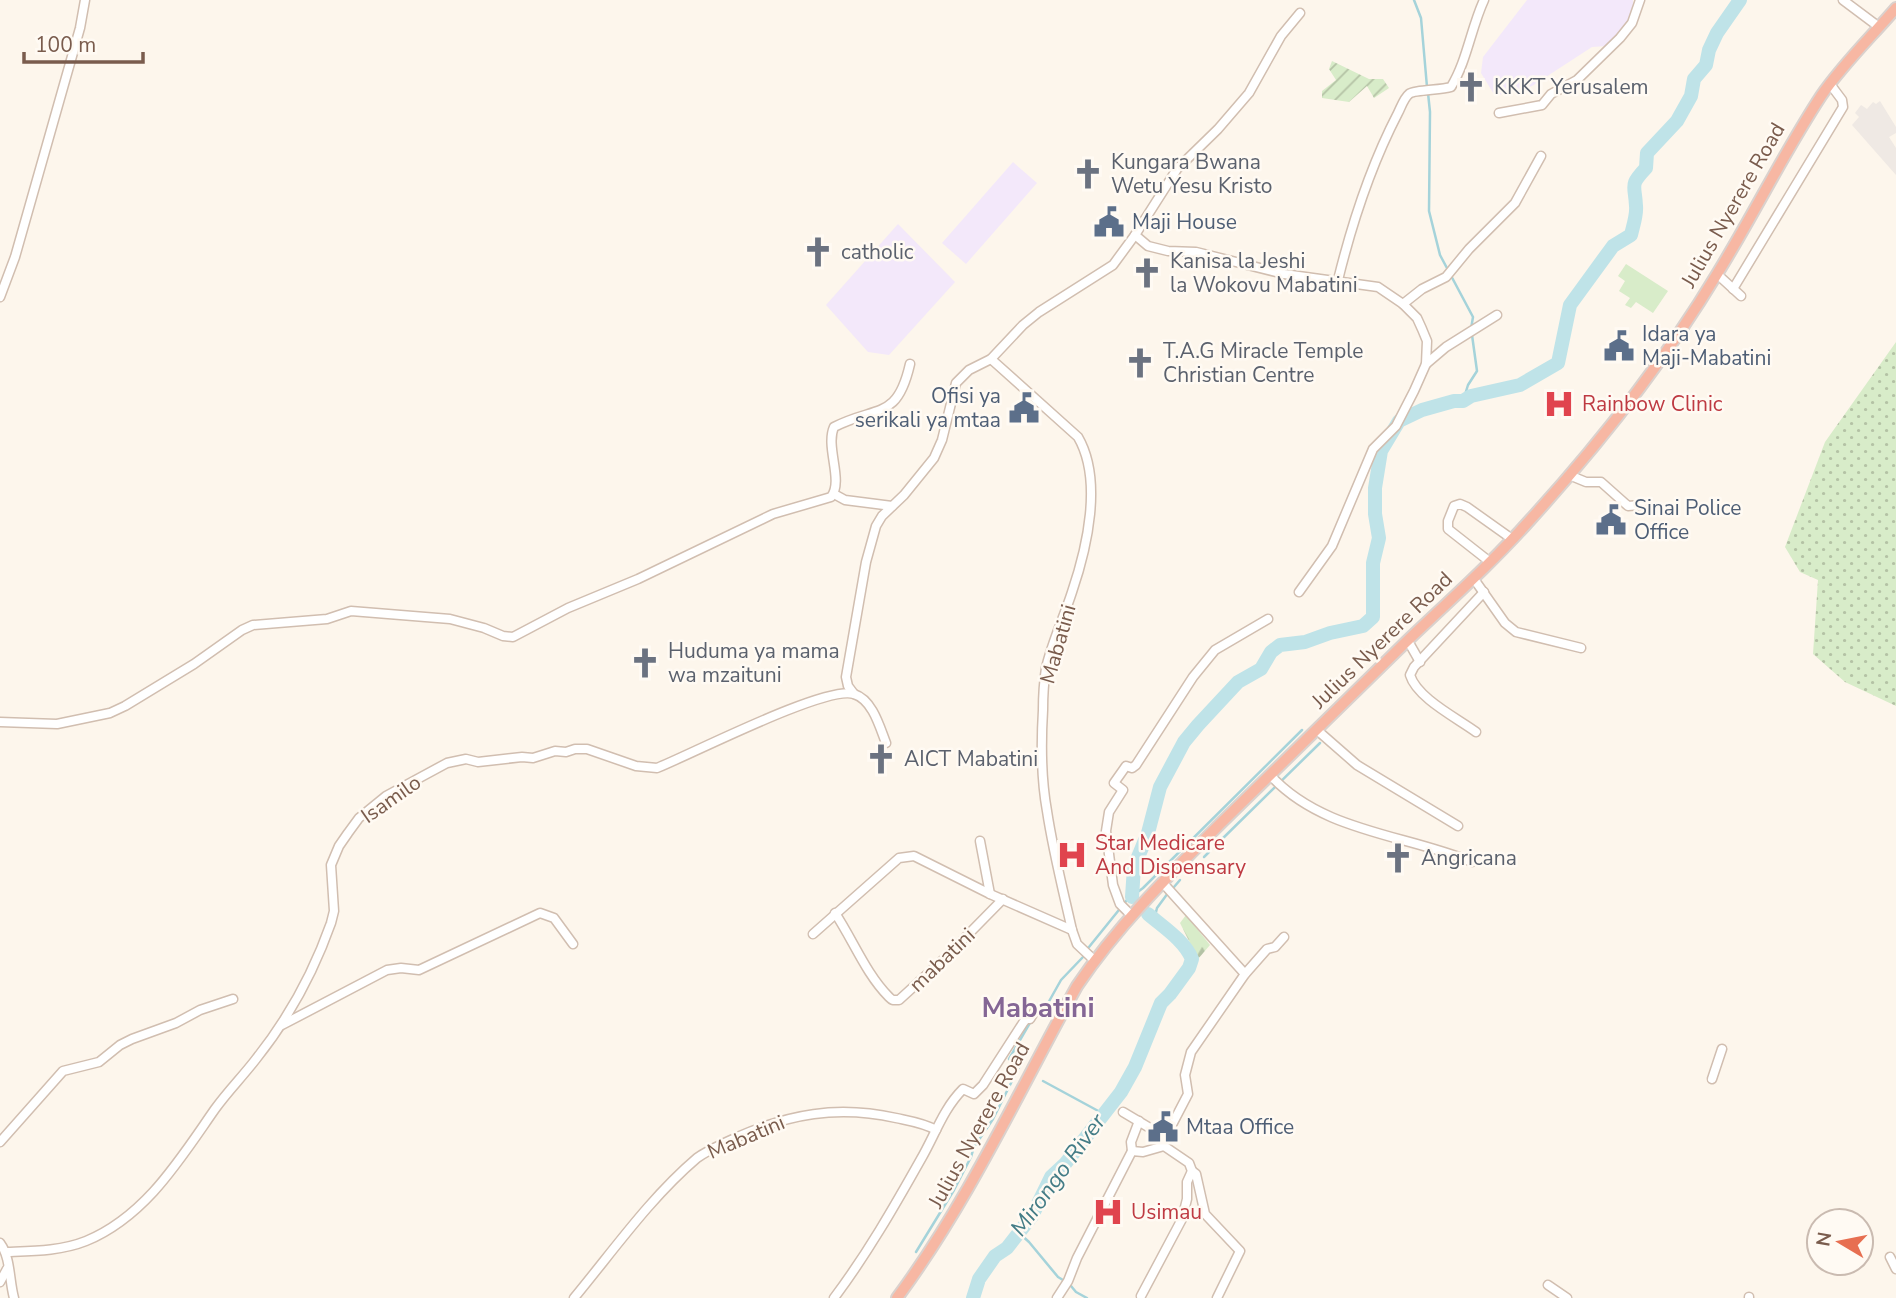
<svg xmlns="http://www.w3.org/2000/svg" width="1896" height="1298" viewBox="0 0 1896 1298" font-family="'Nunito Sans',sans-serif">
<defs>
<pattern id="grass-dots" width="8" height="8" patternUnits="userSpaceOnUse" patternTransform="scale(1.75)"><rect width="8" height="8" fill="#d8ecc9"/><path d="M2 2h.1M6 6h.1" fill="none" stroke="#b4c2a5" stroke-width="1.8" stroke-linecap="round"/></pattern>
<pattern id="forest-firs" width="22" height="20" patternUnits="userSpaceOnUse" patternTransform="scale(1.75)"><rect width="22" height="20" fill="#d8ecc9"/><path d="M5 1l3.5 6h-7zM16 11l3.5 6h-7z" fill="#b4c2a5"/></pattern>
<pattern id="garden-furrows" width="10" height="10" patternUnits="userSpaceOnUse" patternTransform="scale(1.75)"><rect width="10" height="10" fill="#d8ecc9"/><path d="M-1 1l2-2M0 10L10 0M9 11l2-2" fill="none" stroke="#b4c2a5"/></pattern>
</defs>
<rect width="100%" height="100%" fill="#fdf6ec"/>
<polygon fill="#efe9e4" points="1880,101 1896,127 1896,133 1889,137 1896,148 1896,175 1852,125 1859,117 1855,113 1861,105 1867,109 1873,102 1876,104"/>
<g fill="#f3e8fa">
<polygon points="1527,0 1633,0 1633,19 1607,46 1592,47 1532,86 1495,96 1481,73 1483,57"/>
<polygon points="1013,162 1037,183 966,264 942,243"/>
<polygon points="898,224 955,282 889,355 868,352 826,305"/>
</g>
<polygon fill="url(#grass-dots)" points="1896,342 1896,706 1845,682 1813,654 1818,580 1800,572 1785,547 1825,442"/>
<polygon fill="url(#forest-firs)" points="1186,915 1210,945 1198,959 1180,923"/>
<polygon fill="#d8ecc9" points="1626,264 1668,291 1653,313 1636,302 1631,308 1625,305 1630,298 1619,291 1625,281 1618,276"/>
<polygon fill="url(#garden-furrows)" points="1332,61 1369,79 1383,79 1389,88 1374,98 1367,86 1349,102 1322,98 1322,91 1336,80 1329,69"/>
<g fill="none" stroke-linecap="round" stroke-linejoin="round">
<g stroke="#a5d3da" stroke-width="2.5">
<polyline points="1414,0 1421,18 1427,87"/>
<polyline points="1428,93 1430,112 1429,211 1440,255 1473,317 1471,329"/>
<polyline points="1463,401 1468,385 1477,371 1472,335"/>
<polyline points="1216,845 1320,743"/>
<polyline points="1204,857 1209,852"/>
<polyline points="1174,887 1180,880"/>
<polyline points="1132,891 1139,891 1143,888 1302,730"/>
<polyline points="1154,920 1157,908 1168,893"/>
<polyline points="1089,947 1131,895"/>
<polyline points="1035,1016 1043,1012 1061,980 1083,957"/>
<polyline points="1019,1067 1009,1059 1031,1021"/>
<polyline points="1043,1081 1102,1113"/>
<polyline points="1018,1232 1029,1242 1058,1277 1063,1280"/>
<polyline points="916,1252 954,1190 971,1157 974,1147 993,1119 1019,1067"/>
<polyline points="1071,1286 1076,1292 1087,1298"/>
</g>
<g stroke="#bfe3e8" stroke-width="14">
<path d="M 1132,897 L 1134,867 L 1148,833 L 1160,787 L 1184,742 L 1198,725 L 1238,682 L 1261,669 L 1271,652 L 1280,645 L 1305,642 L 1330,633 L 1363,626 L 1373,617 L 1373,563 L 1379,538 L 1375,514 L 1375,488 L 1381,451 L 1399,421 L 1422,410 L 1454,401 L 1463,401 L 1471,396 L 1520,385 L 1558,363 L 1570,305 L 1613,246 L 1631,235 C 1633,226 1637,215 1636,206 C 1635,184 1629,186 1646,168 L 1647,153 L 1677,121 L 1691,96 L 1694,79 L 1706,65 L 1709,50 L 1717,33 L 1740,0"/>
<path d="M 973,1298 L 979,1279 L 995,1256 L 1007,1248 L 1032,1216 L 1051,1177 L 1065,1164 L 1121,1092 L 1135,1067 L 1161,1003 L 1170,994 L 1189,968 L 1192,959 C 1184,940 1163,927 1148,914"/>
</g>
<g stroke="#d1beb0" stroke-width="11">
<g id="minor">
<polyline points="1843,0 1879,27"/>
<polyline points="1499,113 1542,105 1551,94 1577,80 1620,38 1632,23 1640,0"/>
<polyline points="1135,235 1148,246 1168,251 1196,252 1284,274 1378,287 1403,304 1417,318 1422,329 1427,341 1426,364 1414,391 1396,426 1373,449 1332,546 1299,592"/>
<polyline points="1717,274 1741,296"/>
<path d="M 1338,280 C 1352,223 1371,165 1398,113 C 1401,107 1404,98 1409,94 C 1413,90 1441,90 1451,87 C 1467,61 1471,28 1484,0"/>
<polyline points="1733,289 1843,107 1842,100 1830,84"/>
<polyline points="0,297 15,257 80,28 85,0"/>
<polyline points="1403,304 1422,289 1446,277 1469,249 1515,203 1541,156"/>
<path d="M 991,359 L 1078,437 C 1103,480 1087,548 1072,592 C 1064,617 1052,642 1046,668 C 1044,681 1043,696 1043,710 C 1041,743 1041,778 1047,811 C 1053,851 1063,890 1072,930 L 1077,944 L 1094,960"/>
<polyline points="1426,364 1446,347 1497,315"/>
<polyline points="1569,475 1586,482 1601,482 1628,506 1640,505"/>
<polyline points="834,494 845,500 892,506"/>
<polyline points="1490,562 1448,529 1448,521 1454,506 1460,504 1467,507 1512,539"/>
<polyline points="1474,579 1505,623 1516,632 1581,648"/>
<polyline points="1408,641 1420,662"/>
<polyline points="854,694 848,686 846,677 866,562 876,526 882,516 904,495 934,458 942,440 956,383 969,370 991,359 1023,325 1039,312 1113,265 1135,235 1177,169 1218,129 1249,93 1281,36 1300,13"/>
<path d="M 0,722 L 57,724 L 110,713 L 125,706 L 194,664 L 242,630 L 253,625 L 327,619 L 351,611 L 450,619 L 484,628 L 503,636 L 513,637 L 568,608 L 638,579 L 773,514 L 831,497 C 844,481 825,447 834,427 C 877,405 897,421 910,364"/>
<polyline points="1317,730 1357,765 1458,826"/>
<path d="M 1476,732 C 1457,718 1417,698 1410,675 L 1414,667 L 1484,592"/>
<path d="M 1270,775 C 1322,832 1404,834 1472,862"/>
<polyline points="980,841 990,894"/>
<polyline points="1162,882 1245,974"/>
<path d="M 835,913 C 853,940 866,974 889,997 C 893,1001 893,1000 899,1000 L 945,958 L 1003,899"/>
<polyline points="1131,915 1120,904 1113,885 1106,831 1109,812 1123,790 1114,783 1126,766 1132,768 1136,765 1193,677 1215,650 1268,619"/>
<polyline points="813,934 899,858 914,856 990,894 1072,930"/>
<polyline points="282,1025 387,970 401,968 419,970 540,913 554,918 573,944"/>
<polyline points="1712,1079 1722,1049"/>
<polyline points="1123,1112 1165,1137"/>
<polyline points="0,1142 63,1071 99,1062 120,1045 132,1039 176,1023 200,1010 233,999"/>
<polyline points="1132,1151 1131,1142 1139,1121"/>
<polyline points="1192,1171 1196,1174 1205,1214 1240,1251 1217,1298"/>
<path d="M 0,1243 C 11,1258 9,1280 14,1298"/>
<path d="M 7,1252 C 33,1251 61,1251 86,1241 C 146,1216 180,1159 215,1109 C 228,1091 243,1076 256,1059 C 288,1019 314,971 331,923 L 334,911 L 331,865 L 339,846 L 348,833 L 359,818 L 386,796 L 447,763 L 466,759 L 478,762 L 522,757 L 533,758 L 555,751 L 566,752 L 575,749 L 587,749 L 636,766 L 657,768 C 692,754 826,685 854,694 C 873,700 880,728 886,743"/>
<polyline points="1890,1257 1896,1269"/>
<polyline points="0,1282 7,1269"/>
<polyline points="1548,1285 1567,1298"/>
<polyline points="1141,1296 1182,1219 1187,1199 1187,1182 1192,1171 1189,1163 1164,1146 1163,1142 1188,1094 1185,1075 1191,1052 1245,974 1267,949 1275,947 1284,937"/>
<path d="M 574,1298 C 613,1251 650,1198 697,1158 C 708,1150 723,1144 735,1138 C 789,1114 837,1105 896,1118 C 910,1121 924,1123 936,1130"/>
<path d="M 834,1298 C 867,1254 894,1207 921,1159 C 935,1135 943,1109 963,1089 L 974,1094 L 983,1085 L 1023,1023 L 1026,1019 L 1030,1019 L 1036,1009"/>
<polyline points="1057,1298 1068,1281 1077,1258 1132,1151 1143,1152 1164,1146"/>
<polyline points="1749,1298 1749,1297"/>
</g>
</g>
<g stroke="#dad1cd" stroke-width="14">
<path id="highway" d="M 897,1298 C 968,1202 1019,1091 1077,986 C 1118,925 1170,874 1222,822 C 1283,762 1344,702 1406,642 C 1448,602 1491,564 1530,520 C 1599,444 1664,362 1717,274 C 1753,216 1783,154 1821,96 C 1842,65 1871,37 1896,8"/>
</g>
<use href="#minor" stroke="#fff" stroke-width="8"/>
<use href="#highway" stroke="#f7b7a3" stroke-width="10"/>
</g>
<defs>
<g id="church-bare" transform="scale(2.415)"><path d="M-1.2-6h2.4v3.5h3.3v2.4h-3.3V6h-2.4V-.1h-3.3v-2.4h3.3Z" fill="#6b7280" stroke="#fffaf3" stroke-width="2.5" paint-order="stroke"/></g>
<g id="civic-bare" transform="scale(2.415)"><path d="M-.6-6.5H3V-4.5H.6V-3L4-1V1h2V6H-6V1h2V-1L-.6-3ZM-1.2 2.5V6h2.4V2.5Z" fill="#5c6f8a" stroke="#fffaf3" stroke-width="2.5" paint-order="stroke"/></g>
<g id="hospital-bare" transform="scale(2.415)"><path d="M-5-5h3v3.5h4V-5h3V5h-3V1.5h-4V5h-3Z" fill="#e0444e" stroke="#fffaf3" stroke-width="2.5" paint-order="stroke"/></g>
</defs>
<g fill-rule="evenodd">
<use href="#church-bare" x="1471" y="87"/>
<use href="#church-bare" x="1088" y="174"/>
<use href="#civic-bare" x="1109" y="222"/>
<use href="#church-bare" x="818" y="252"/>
<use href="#church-bare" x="1147" y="273"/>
<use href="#civic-bare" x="1619" y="346"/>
<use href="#church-bare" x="1140" y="363"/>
<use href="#hospital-bare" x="1559" y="404"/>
<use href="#civic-bare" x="1024" y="408"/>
<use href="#civic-bare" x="1611" y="520"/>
<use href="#church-bare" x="645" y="663"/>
<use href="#church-bare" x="881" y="759"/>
<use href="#hospital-bare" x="1072" y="855"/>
<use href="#church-bare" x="1398" y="858"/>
<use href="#civic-bare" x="1163" y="1127"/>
<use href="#hospital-bare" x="1108" y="1212"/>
</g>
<g text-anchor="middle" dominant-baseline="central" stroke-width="5" stroke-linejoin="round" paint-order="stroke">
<g font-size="21" fill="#5b616d" stroke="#fffaf3" text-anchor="start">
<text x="1494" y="87">KKKT Yerusalem</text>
<text x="1111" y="162">Kungara Bwana<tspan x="1111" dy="24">Wetu Yesu Kristo</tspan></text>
<text x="841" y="252">catholic</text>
<text x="1170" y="261">Kanisa la Jeshi<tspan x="1170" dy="24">la Wokovu Mabatini</tspan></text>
<text x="1163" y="351">T.A.G Miracle Temple<tspan x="1163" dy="24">Christian Centre</tspan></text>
<text x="668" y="651">Huduma ya mama<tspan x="668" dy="24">wa mzaituni</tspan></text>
<text x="904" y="759">AICT Mabatini</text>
<text x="1421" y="858">Angricana</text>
</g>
<g font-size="21" fill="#7a5c4d" stroke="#fffaf3">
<text transform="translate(1733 205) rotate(-60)">Julius Nyerere Road</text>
<text transform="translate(1382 640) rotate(-44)">Julius Nyerere Road</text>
<text transform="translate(1058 644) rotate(-74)">Mabatini</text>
<text transform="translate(391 799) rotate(-35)">Isamilo</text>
<text transform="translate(942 960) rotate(-44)">mabatini</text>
<text transform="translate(979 1125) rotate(-61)">Julius Nyerere Road</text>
<text transform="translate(746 1137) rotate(-23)">Mabatini</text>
</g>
<g font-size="21" fill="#4e5e75" stroke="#fffaf3" text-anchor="start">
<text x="1132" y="222">Maji House</text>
<text x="1642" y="334">Idara ya<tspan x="1642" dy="24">Maji-Mabatini</tspan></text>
<text x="1001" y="396" text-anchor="end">Ofisi ya<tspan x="1001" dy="24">serikali ya mtaa</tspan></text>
<text x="1634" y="508">Sinai Police<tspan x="1634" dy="24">Office</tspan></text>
<text x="1186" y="1127">Mtaa Office</text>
</g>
<g font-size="21" fill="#be3a42" stroke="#fffaf3" text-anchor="start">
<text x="1582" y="404">Rainbow Clinic</text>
<text x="1095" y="843">Star Medicare<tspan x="1095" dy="24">And Dispensary</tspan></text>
<text x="1131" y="1212">Usimau</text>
</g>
<g font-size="23" font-style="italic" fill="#437c86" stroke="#fffaf3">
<text transform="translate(1058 1175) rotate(-54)">Mirongo River</text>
</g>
<g font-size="28" font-weight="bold" fill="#846695" stroke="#fffaf3">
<text x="1038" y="1008">Mabatini</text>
</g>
</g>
<g transform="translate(1840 1242) rotate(280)"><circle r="33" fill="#fffaf3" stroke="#cabbb1" stroke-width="2"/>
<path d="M0-5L12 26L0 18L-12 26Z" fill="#e76f51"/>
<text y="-10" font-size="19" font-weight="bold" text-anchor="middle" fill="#7a5c4d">N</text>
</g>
<path d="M24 52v10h119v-10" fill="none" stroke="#7a5c4d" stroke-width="3.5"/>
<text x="35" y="52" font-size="21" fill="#7a5c4d" stroke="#fffaf3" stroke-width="5" paint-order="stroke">100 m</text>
</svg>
